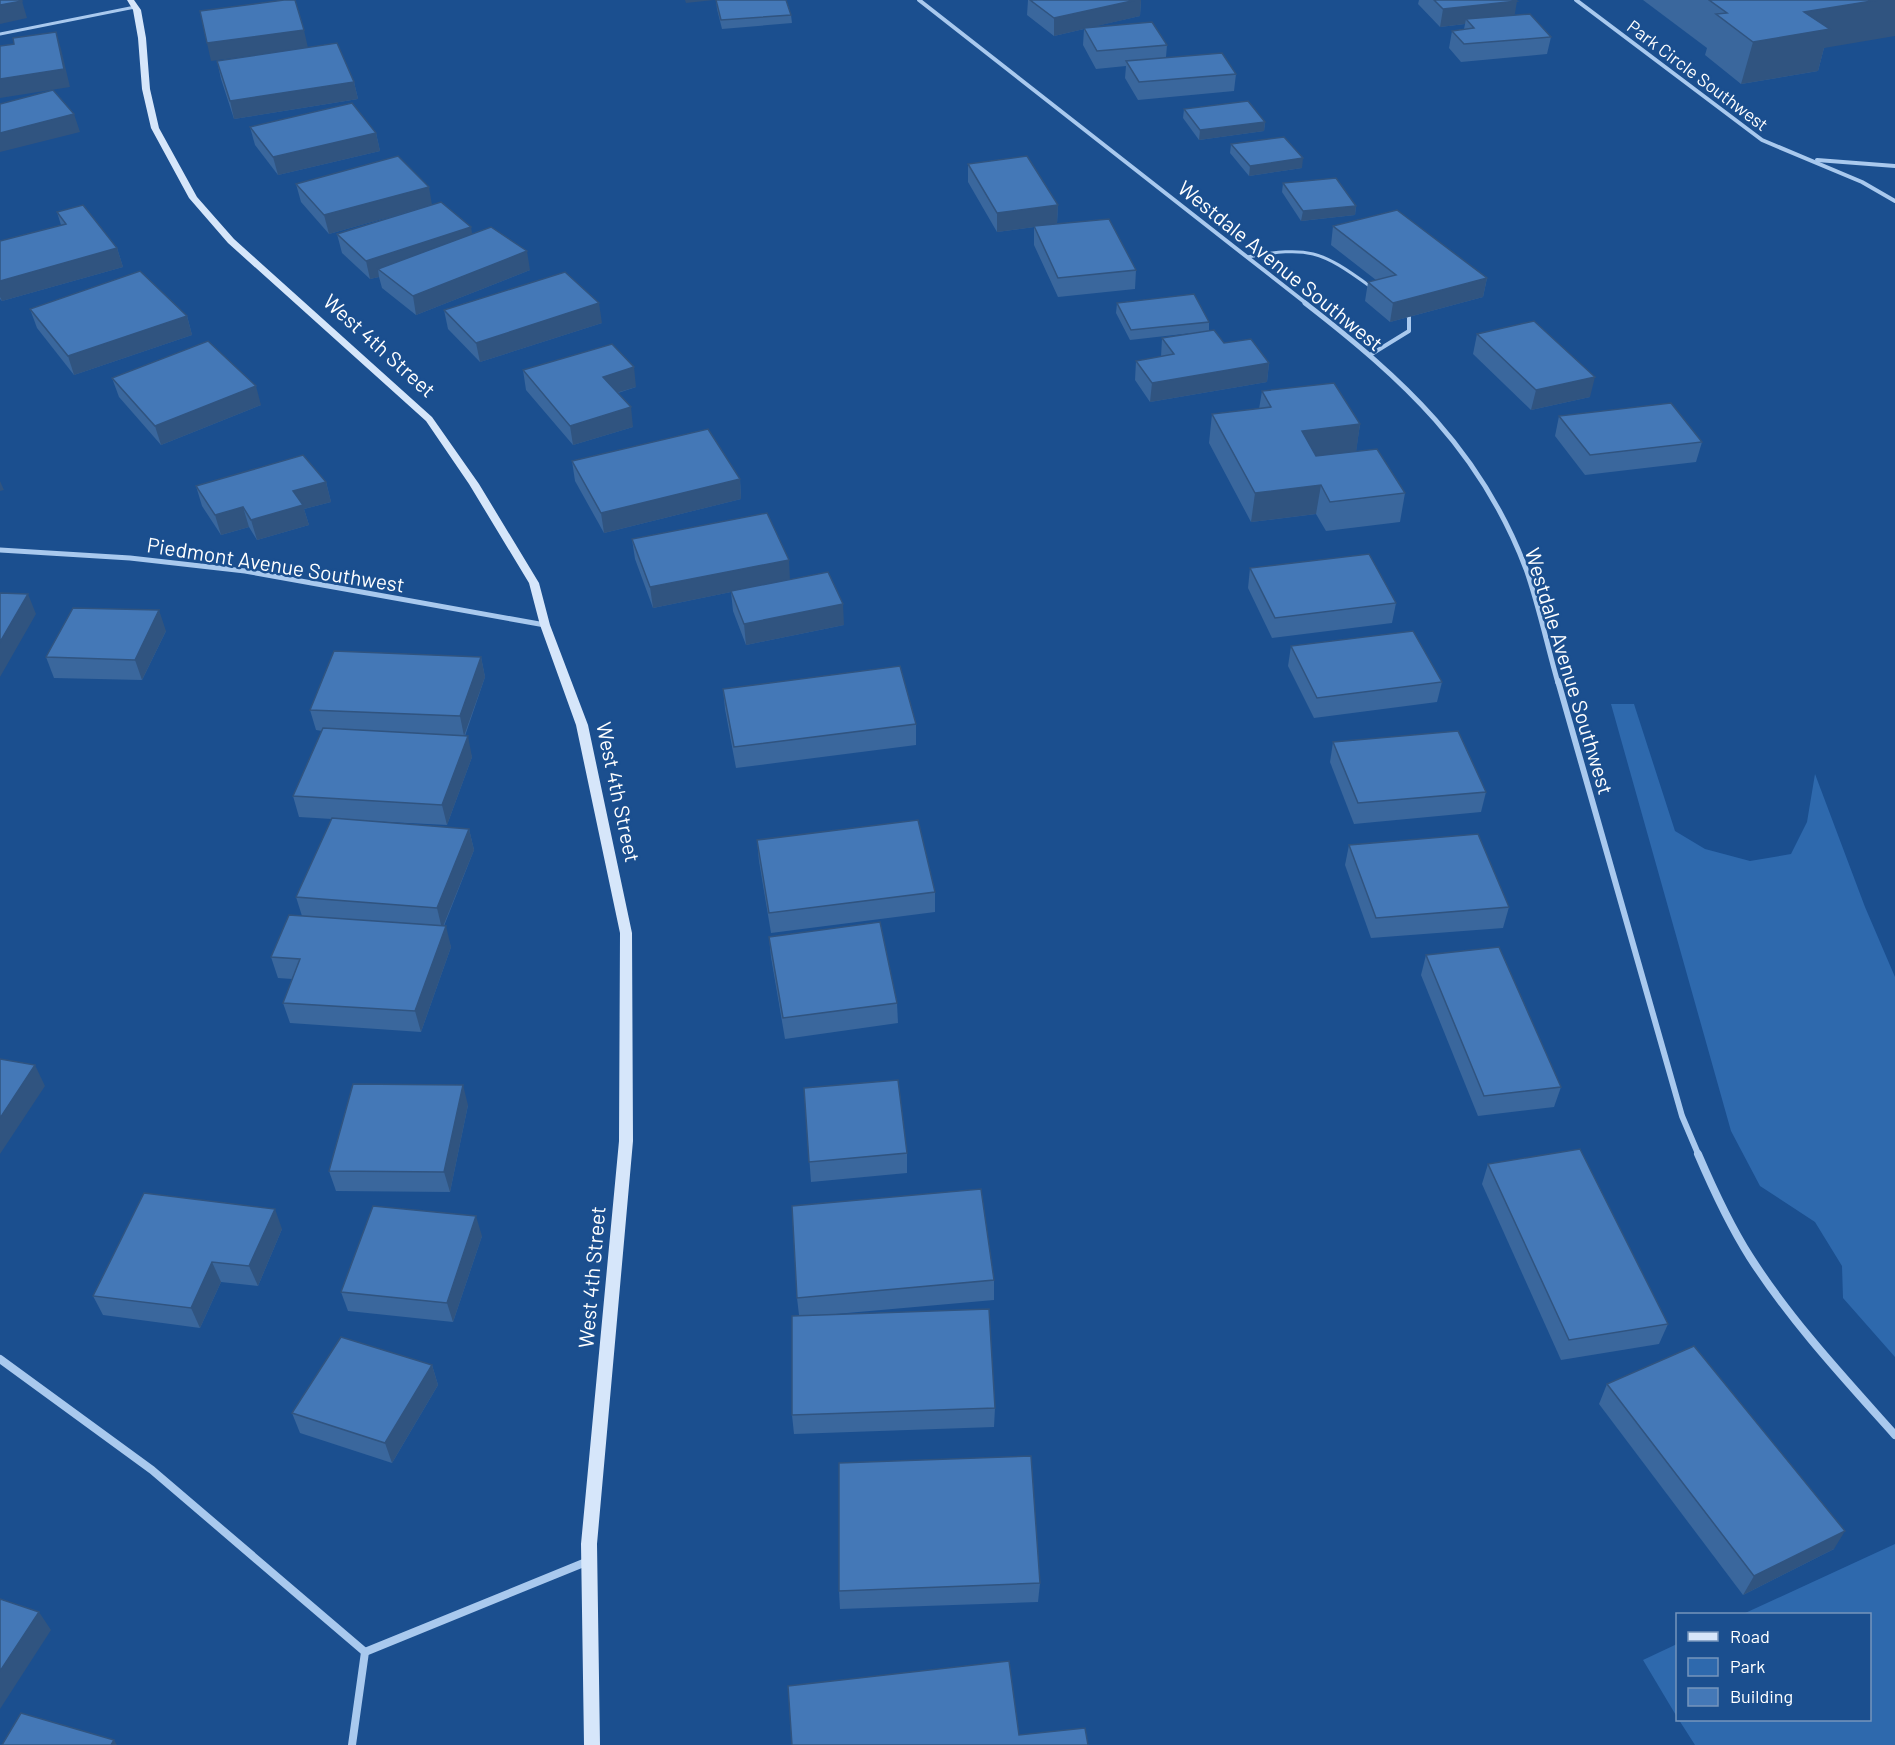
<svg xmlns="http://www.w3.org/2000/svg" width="1895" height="1745" viewBox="0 0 1895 1745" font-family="Barlow,sans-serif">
<rect width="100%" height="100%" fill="#1b4f8f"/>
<g fill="#2e69ad">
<polygon points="1611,704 1634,704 1675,831 1705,849 1750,861 1791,854 1807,822 1815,774 1865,907 1895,977 1895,1357 1843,1298 1842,1266 1815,1222 1760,1186 1731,1131"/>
<polygon points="1895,1544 1895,1745 1695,1745 1679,1720 1870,1720 1870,1614 1743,1614"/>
<polygon points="1677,1644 1677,1717 1643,1660"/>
</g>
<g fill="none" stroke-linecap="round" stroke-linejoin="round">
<g stroke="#a9c9ee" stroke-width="3">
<polyline points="0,34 135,7"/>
<path d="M 1247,257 C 1309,246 1320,250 1371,287"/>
</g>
<polyline stroke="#a9c9ee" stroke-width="4" points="1370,355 1409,331 1409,317 1406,314"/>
<g stroke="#a9c9ee" stroke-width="4">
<polyline points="919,0 1307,304"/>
<polyline points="1576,0 1762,140 1862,182 1895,201"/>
<polyline points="1817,160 1895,166"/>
</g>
<g stroke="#a9c9ee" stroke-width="5">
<path d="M 1305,303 C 1403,379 1481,450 1526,569 C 1539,606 1547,645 1558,683"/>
<polyline points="0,550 130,558 245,571 545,625"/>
</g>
<polyline stroke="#a9c9ee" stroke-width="6" points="1558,681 1682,1116 1699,1156"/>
<g stroke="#a9c9ee" stroke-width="8">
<path d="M 1698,1154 C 1713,1189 1729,1224 1750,1257 C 1791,1321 1844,1378 1895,1435"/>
<polyline points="0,1359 152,1470 365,1652"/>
<polyline points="365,1652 586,1562"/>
<polyline points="352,1745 365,1652"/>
</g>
<polygon fill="#d6e6fa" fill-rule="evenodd" points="127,0 134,0 141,10 146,38 150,89 159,128 197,197 234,239 432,417 479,484 539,583 550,625 588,725 632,933 633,1141 597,1544 600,1745 584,1745 581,1544 619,1141 620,933 576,725 540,625 529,583 469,484 426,421 228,243 189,198 151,128 142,89 138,38 133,10"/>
</g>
<g fill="#3a679d">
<polygon points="716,0 791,15 792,23 722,29 717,9"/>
<polygon points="1028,0 1141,0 1140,16 1091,27 1167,45 1166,57 1236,74 1234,91 1138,100 1125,78 1126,66 1096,69 1083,45 1084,29 1054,36 1027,15"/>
<polygon points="1419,0 1515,0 1514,15 1551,37 1547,54 1461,62 1449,48 1452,31 1464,29 1465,24 1440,27 1418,4"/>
<polygon points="1643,0 1895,0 1824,48 1818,71 1741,84 1705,55 1707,48"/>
<polygon points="308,47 354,82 358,99 234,119 221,79 217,61 281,51 211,61"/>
<polygon points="1184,109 1265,122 1264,131 1199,140 1183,118"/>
<polygon points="250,127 376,133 380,151 278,175 255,145"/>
<polygon points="1231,144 1302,168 1249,176 1230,153"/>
<polygon points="968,164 1058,205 1057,224 1136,270 1135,289 1058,297 1034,245 1034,227 997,232 968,182"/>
<polygon points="1283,183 1356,206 1355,215 1301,221 1282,192"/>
<polygon points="296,184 432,204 472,234 530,270 416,315 382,288 379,277 370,279 342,253 337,234 410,211 329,234 301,202"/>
<polygon points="57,212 117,248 123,267 2,301 0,299 0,241 61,225"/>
<polygon points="1333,226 1487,278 1483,297 1390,322 1365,301 1368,282 1376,280 1331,245"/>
<polygon points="1117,303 1209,322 1209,331 1224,343 1269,363 1267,382 1150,402 1135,380 1136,361 1161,357 1162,338 1192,333 1130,340 1116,313"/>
<polygon points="30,309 187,316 192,335 74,375 37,328"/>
<polygon points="444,310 602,323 480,362 448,329"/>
<polygon points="1477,334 1590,397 1531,410 1473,354"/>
<polygon points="523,370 636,387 618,393 633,427 573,445 526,390"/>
<polygon points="112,378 261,405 161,445 119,397"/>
<polygon points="1262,391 1360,424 1356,451 1405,493 1400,522 1326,531 1316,514 1251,522 1209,443 1212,414 1259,409"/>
<polygon points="1559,416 1702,442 1696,462 1585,475 1555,436"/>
<polygon points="572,461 740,479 741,499 604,533 575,481"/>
<polygon points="326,482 331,502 304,509 309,525 257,540 249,527 221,535 202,506 196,486"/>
<polygon points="632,539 790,579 844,625 746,645 733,611 731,592 653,608 635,559"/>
<polygon points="1250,568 1396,603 1392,623 1272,638 1248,588"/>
<polygon points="166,631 142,680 54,678 46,657"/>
<polygon points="1291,646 1442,682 1437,702 1314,718 1288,666"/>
<polygon points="481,657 485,677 465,736 472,757 447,825 348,820 469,829 474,850 444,926 451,947 421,1032 290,1023 283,1003 292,979 278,978 271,957 302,916 296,897 332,819 299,817 293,796 322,731 316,730 310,710"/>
<polygon points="723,689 916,724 916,745 736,768 725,709"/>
<polygon points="1333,742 1486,792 1481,812 1354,824 1330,762"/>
<polygon points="757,840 935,892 935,912 771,933 759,861"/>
<polygon points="1349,845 1509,907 1503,928 1371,938 1345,865"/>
<polygon points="769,937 897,1003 898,1023 785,1039 771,957"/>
<polygon points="1426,955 1561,1087 1554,1107 1478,1116 1421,975"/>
<polygon points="804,1088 907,1153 907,1173 811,1182"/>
<polygon points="468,1105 450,1192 336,1191 329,1171"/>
<polygon points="1488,1164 1668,1324 1659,1344 1561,1360 1482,1184"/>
<polygon points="282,1229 258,1286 221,1282 200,1328 103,1315 93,1296"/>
<polygon points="482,1236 453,1322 348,1311 341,1292"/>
<polygon points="994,1280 994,1300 836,1314 995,1408 994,1427 794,1434 792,1415 799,1315 797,1298"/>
<polygon points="432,1365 438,1385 392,1463 300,1433 292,1413"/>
<polygon points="1607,1384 1834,1549 1743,1595 1599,1404"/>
<polygon points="1040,1583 1038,1602 840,1609 839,1591"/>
</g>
<g fill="#305480">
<polygon points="685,0 714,0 686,3"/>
<polygon points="1136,0 1141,0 1140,16 1054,36 1054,18"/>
<polygon points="1878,0 1895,0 1895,36 1824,48 1818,71 1741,84 1753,42 1804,12"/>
<polygon points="22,1 27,18 0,24 0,5"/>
<polygon points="1517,1 1514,19 1466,19 1465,24 1440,27 1443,9"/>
<polygon points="304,30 308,48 211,61 207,43"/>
<polygon points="56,32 61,49 70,87 0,98 0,79"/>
<polygon points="354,82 358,99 234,119 230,101"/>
<polygon points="74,114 80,132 0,152 0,133"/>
<polygon points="1265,122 1264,131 1199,140 1200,130"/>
<polygon points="376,133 380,151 278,175 273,157"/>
<polygon points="1303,158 1302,168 1249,176 1250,166"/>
<polygon points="429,187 432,205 329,234 324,215"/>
<polygon points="1058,205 1057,224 997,232 997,213"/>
<polygon points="1356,206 1355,215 1301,221 1303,211"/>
<polygon points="471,227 474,245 378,269 379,277 370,279 366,261"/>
<polygon points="117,248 123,267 2,301 0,297 0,281"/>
<polygon points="527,251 530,270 416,315 413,296"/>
<polygon points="1487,278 1483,297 1390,322 1393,303"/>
<polygon points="599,303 602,323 480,362 476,343"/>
<polygon points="187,316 192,335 74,375 68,356"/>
<polygon points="1269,363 1267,382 1150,402 1152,383"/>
<polygon points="634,367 636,387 606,396 603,377"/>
<polygon points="1595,377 1590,397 1531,410 1536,390"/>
<polygon points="256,386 261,405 161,445 155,426"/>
<polygon points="631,407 633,427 573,445 570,426"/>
<polygon points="1360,424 1356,453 1298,460 1302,431"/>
<polygon points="740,479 741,499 604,533 601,513"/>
<polygon points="0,481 4,490 0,491"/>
<polygon points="326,482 331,502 304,509 309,525 257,540 251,520 293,491"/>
<polygon points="1321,485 1316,514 1251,522 1255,493"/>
<polygon points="243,507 249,527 221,535 215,515"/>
<polygon points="789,560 790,580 653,608 650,587"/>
<polygon points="28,594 36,614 0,677 0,642"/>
<polygon points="843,604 844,625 746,645 744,624"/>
<polygon points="159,610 166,631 142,680 135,660"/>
<polygon points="481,657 485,677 464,736 460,716"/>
<polygon points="468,736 472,757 447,825 442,805"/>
<polygon points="469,829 474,850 442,929 437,908"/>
<polygon points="446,926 451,947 421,1032 415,1011"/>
<polygon points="35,1065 45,1086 0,1154 0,1118"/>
<polygon points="463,1085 468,1105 450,1192 444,1172"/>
<polygon points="275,1209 282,1229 258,1286 249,1266"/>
<polygon points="476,1216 482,1236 453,1322 447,1303"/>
<polygon points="212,1262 221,1282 200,1328 191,1308"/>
<polygon points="432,1365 438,1385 392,1463 385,1443"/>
<polygon points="1845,1531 1834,1549 1743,1595 1754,1576"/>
<polygon points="39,1612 51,1630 0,1709 0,1671"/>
<polygon points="114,1740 117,1745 111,1745"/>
</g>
<g fill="#4478b7" stroke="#305480" stroke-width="1.5">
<polygon points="0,0 21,0 22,1 0,5"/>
<polygon points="284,0 295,0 304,30 207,43 200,11"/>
<polygon points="716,0 786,0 791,15 721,20"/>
<polygon points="1030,0 1136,0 1054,18"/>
<polygon points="1434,0 1515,0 1517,1 1443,9"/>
<polygon points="1709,0 1878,0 1804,12 1830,29 1753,42 1716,14 1727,13"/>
<polygon points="1530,14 1551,37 1464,44 1452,31 1474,28 1466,19"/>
<polygon points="1152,22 1167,45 1097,51 1084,28"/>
<polygon points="56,32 64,69 0,79 0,46 14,44 13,38"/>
<polygon points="337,43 354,82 230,101 217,61"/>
<polygon points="1222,53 1236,74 1139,82 1126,61"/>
<polygon points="53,90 74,114 0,133 0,104"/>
<polygon points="1248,101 1265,122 1200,130 1184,109"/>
<polygon points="352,103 376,133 273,157 250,127"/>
<polygon points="1284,137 1303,158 1250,166 1231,144"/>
<polygon points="398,156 429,187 324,215 296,184"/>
<polygon points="1027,156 1058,205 997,213 968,164"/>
<polygon points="1336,178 1356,206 1303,211 1283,183"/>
<polygon points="441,202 471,227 366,261 337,234"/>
<polygon points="83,205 117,248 0,281 0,241 66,224 57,212"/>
<polygon points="1397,210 1487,278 1393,303 1368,282 1396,275 1333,226"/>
<polygon points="1109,219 1136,270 1058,278 1034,226"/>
<polygon points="491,227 527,251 413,296 378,269"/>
<polygon points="140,271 187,316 68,356 30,309"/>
<polygon points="565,272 599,303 476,343 444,310"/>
<polygon points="1194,294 1209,322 1131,330 1117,303"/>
<polygon points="1534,321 1595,377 1536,390 1477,334"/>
<polygon points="1214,330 1224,343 1251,339 1269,363 1152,383 1136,361 1174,354 1162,338"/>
<polygon points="208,341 256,386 155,426 112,378"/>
<polygon points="612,344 634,367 603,377 631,407 570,426 523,370"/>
<polygon points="1334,383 1360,424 1302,431 1316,456 1377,449 1405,493 1330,502 1321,485 1255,493 1212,414 1271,407 1262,391"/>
<polygon points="1671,403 1702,442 1590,455 1559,416"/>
<polygon points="708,429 740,479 601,513 572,461"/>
<polygon points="303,455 326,482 293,491 303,505 251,520 243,507 215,515 196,486"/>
<polygon points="767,513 789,560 650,587 632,539"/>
<polygon points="1369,554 1396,603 1275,618 1250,568"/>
<polygon points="828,572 843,604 744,624 731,591"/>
<polygon points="0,593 28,594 0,642"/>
<polygon points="73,608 159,610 135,660 46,657"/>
<polygon points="1413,631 1442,682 1317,698 1291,646"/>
<polygon points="334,651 481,657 460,716 310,710"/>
<polygon points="900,666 916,724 734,747 723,689"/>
<polygon points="323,728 468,736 442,805 293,796"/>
<polygon points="1458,731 1486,792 1358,803 1333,742"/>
<polygon points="332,818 469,829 437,908 296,897"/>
<polygon points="918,820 935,892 769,913 757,840"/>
<polygon points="1478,834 1509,907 1376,918 1349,845"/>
<polygon points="289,915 446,926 415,1011 283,1003 300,959 271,957"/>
<polygon points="880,922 897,1003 783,1018 769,937"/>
<polygon points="1499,947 1561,1087 1484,1096 1426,955"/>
<polygon points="0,1059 35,1065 0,1118"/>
<polygon points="898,1080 907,1153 809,1162 804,1088"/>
<polygon points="353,1084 463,1085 444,1172 329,1171"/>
<polygon points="1580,1149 1668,1324 1569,1340 1488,1164"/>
<polygon points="981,1189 994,1280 797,1298 792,1206"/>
<polygon points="144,1193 275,1209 249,1266 212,1262 191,1308 93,1296"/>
<polygon points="373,1206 476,1216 447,1303 341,1292"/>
<polygon points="989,1309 995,1408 792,1415 792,1316"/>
<polygon points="341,1337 432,1365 385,1443 292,1413"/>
<polygon points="1694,1346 1845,1531 1754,1576 1607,1384"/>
<polygon points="1031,1456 1040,1583 839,1591 839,1463"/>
<polygon points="0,1599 39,1612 0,1671"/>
<polygon points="1009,1661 1019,1735 1085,1728 1088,1745 792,1745 788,1686"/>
<polygon points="21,1713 114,1740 111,1745 2,1745"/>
</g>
<g text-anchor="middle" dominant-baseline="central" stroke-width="5" stroke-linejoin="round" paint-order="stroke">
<g font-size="18" fill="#fff" stroke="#1b4f8f">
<text transform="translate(1698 75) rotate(37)">Park Circle Southwest</text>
</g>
<g font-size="21" fill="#fff" stroke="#1b4f8f">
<text transform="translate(1281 265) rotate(39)">Westdale Avenue Southwest</text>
<text transform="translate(380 345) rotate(42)">West 4th Street</text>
<text transform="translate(276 564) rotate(9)">Piedmont Avenue Southwest</text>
<text transform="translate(1570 671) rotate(73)">Westdale Avenue Southwest</text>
<text transform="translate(619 792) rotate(78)">West 4th Street</text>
<text transform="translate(591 1277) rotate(-85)">West 4th Street</text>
</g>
</g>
<rect x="1676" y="1613" width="195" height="108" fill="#1b4f8f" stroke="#7695bc" stroke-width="1.5"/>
<rect x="1688" y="1632" width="30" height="9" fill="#d6e6fa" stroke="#7695bc" stroke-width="1.5"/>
<text x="1730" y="1643" font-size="18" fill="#ffffff">Road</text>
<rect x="1688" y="1658" width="30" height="18" fill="#2e69ad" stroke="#7695bc" stroke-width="1.5"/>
<text x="1730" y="1673" font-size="18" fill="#ffffff">Park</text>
<rect x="1688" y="1688" width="30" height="18" fill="#4478b7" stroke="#7695bc" stroke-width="1.5"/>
<text x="1730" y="1703" font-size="18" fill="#ffffff">Building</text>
</svg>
